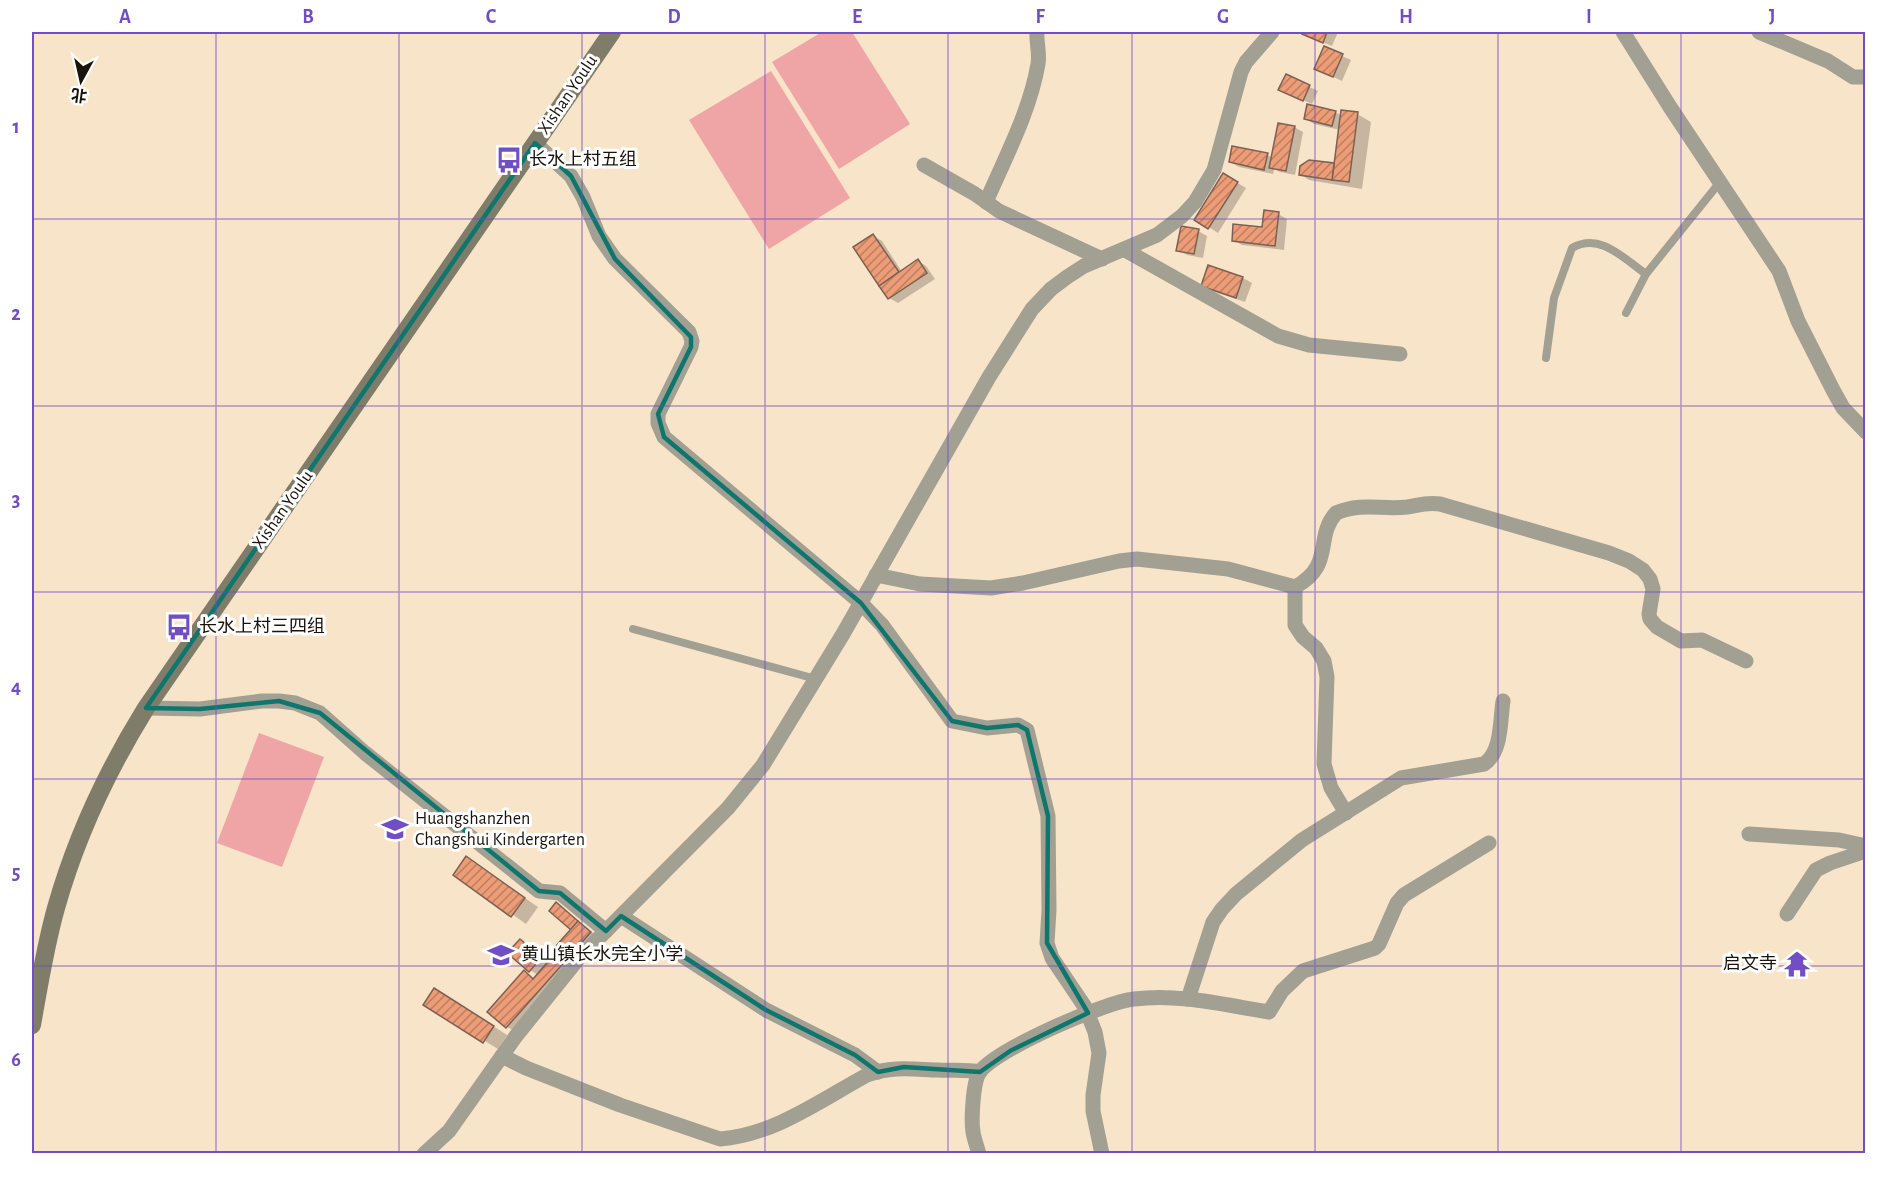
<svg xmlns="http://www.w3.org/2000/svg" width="1897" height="1185" viewBox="0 0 1897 1185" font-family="'Alegreya Sans','Noto Sans SC',sans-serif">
<defs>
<pattern id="building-hatch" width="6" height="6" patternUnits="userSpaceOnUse" patternTransform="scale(1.5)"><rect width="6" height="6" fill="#ec9c76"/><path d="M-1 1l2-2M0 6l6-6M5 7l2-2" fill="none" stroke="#be7e5f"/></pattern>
</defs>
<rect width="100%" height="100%" fill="#f8e4c9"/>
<g fill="#efa4a5">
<polygon points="822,32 852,32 910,124 839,169 772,62"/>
<polygon points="771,71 850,198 769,249 689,120"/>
<polygon points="259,733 324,757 282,867 217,843"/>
</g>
<g fill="#0003">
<polygon points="1304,32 1338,32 1332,46 1312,38 1304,33"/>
<polygon points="1324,48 1351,60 1342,81 1316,69"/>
<polygon points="1286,76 1318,91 1312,104 1289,94"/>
<polygon points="1335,112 1342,116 1357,114 1371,122 1362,189 1309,180 1300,174 1335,165 1340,130 1314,124 1306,119"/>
<polygon points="1294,127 1303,132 1295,175 1280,172 1274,169 1273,174 1239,167 1230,162 1267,155 1273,158"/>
<polygon points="1224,175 1246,188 1218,233 1196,219"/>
<polygon points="1278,214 1287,219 1284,250 1242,245 1233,240 1263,228"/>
<polygon points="1198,231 1207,236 1203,258 1187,255 1178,250"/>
<polygon points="873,236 882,241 902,272 918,261 926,266 935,279 898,303 889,298 855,248"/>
<polygon points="1209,267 1243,278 1252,283 1245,302 1212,291 1203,286"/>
<polygon points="467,858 538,907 526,924 455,874"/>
<polygon points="557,904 603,941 521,1035 507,1027 490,1012 524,972 535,979 538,975 530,970 520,941 549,963 573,929"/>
<polygon points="448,997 507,1035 498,1049 425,1004"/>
</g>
<g fill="url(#building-hatch)" stroke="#7c6053" stroke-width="1.5">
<polygon points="1303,32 1327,32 1323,43 1302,34"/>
<polygon points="1324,46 1343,54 1333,77 1314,69"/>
<polygon points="1286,74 1310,85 1303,101 1278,90"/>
<polygon points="1307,104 1336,111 1332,126 1304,119"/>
<polygon points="1341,110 1358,112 1349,182 1332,180"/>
<polygon points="1278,123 1295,126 1286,171 1269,168"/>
<polygon points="1232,146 1268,153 1264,170 1229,162"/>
<polygon points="1309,160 1334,163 1332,180 1299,175 1300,166"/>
<polygon points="1223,173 1238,182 1208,229 1194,220"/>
<polygon points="1264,210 1279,212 1275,246 1232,241 1233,224 1262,227"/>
<polygon points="1181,226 1199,229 1194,254 1176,251"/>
<polygon points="873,234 899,272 879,286 853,247"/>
<polygon points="918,259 927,273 888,299 879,286"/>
<polygon points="1208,265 1243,277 1236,298 1201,286"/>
<polygon points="466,856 525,898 511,917 453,875"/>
<polygon points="556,902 578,921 571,930 549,911"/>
<polygon points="578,921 591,932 506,1028 487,1012 524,970 533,979 551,958 548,955"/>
<polygon points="520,939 542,957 529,972 507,953"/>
<polygon points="434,988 494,1026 483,1043 423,1005"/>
</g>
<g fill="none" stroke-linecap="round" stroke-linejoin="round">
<g stroke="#a1a093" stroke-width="8">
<polyline points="1626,313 1646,274 1720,182"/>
<path d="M 1546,358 L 1554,298 L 1572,248 C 1600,232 1623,258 1646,274"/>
<polyline points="633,629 816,679"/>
</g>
<g stroke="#a1a093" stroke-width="15">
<polyline points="1623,32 1670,107 1779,271 1798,321 1833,390 1843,408 1866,432"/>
<polyline points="1759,32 1828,61 1853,77 1866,77"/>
<polyline points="535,143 571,176 583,197 599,236 615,259 689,332 692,341 691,347 658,414 658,423 664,437 861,603 882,625 952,721 987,728 1018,725 1027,730 1048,816 1049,910 1047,943 1052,958 1085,1007 1095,1032 1099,1053 1093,1095 1093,1111 1102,1154"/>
<polyline points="924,165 975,194 999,211 1102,259"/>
<path d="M 986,202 C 1005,158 1030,111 1038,64 C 1040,53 1036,42 1037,32"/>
<polyline points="1125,250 1278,336 1309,345 1400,354"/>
<path d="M 876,575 L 920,584 L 991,588 L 1023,583 L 1119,561 L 1137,559 L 1228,569 L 1295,587 C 1335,565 1314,538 1336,513 C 1362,502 1382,510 1407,507 C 1420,505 1426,502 1440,504 L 1609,553 L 1629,561 L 1643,570 L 1650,579 L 1653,589 L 1649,614 L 1650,619 L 1657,627 L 1681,641 L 1702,640 L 1746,661"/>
<polyline points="1295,587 1295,625 1303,637 1316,648 1324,661 1327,677 1324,764 1331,788 1346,813"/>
<polyline points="146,708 200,709 262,701 279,701 295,703 320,713 365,753 539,891 560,893 606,931"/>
<polyline points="1749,834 1839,840 1866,846"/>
<polyline points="1787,914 1816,870 1830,863 1866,851"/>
<polyline points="621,916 766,1010 855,1055 878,1072"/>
<path d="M 1188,999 L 1213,922 L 1222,909 L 1236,894 L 1302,840 L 1401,778 L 1484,764 C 1502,752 1500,721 1503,701"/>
<path d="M 502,1056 L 526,1068 L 620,1105 L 720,1139 C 774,1135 821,1100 867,1075 C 893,1066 910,1069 937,1070 C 952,1071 965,1069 980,1072"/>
<polyline points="424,1154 449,1131 516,1036 578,959 728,808 763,765 843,634 989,377 1032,309 1051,289 1067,277 1084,266 1157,235 1182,216 1195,202 1214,170 1241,72 1246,62 1272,32"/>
<path d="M 979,1154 C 977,1146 974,1139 973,1132 C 971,1120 973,1083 979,1073 C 994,1050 1105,1002 1134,999 C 1178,993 1225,1005 1269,1012 L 1282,991 L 1303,971 L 1375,948 L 1379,944 L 1397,903 L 1404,895 L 1489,843"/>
</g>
<path stroke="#7f7d6a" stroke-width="18" d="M 32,1025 C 39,986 45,947 56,908 C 76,837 107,771 146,708 L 612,32"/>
</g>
<path fill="none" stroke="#0f766e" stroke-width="4.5" stroke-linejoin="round" d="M 535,143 L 571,176 L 615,259 L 691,337 L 691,347 L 658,414 L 664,437 L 861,603 L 952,721 L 987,728 L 1018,725 L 1027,730 L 1048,816 L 1047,943 L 1088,1013 L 1010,1051 L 980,1072 L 904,1067 L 878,1072 L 855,1055 L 766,1010 L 621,916 L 606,931 L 560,893 L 539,891 L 320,713 L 279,701 L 200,709 L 146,708 Z"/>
<path fill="none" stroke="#714dc6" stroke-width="1.5" stroke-opacity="0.55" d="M 216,32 L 216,1154M 399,32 L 399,1154M 582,32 L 582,1154M 765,32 L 765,1154M 948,32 L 948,1154M 1132,32 L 1132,1154M 1315,32 L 1315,1154M 1498,32 L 1498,1154M 1681,32 L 1681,1154M 32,219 L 1866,219M 32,406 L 1866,406M 32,592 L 1866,592M 32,779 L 1866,779M 32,966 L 1866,966"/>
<defs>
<g id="bus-bare" transform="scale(2.07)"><path d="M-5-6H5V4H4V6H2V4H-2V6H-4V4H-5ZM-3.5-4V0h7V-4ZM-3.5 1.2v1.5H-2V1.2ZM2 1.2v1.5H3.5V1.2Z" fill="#714dc6" stroke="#fff" stroke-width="2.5" paint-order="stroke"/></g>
<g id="school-bare" transform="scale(2.07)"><path d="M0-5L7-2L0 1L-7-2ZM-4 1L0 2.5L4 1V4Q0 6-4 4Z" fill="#714dc6" stroke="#fff" stroke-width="2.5" paint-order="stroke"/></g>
<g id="temple-bare" transform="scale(2.07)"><path d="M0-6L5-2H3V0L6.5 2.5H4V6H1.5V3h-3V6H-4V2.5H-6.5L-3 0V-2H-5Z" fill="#714dc6" stroke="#fff" stroke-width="2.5" paint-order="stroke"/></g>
</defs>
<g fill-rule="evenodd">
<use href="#bus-bare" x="509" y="160"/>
<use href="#bus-bare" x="179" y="627"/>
<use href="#school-bare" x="395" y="829"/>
<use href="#school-bare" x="501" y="955"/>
<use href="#temple-bare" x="1797" y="964"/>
</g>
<g text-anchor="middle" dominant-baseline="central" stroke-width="6" stroke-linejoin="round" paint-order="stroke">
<g font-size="18" fill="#1a130a" stroke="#fff">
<text transform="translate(568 95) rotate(-56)">Xishan Youlu</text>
<text transform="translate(283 510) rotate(-55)">Xishan Youlu</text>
</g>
<g font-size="18" fill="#1a130a" stroke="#fff" text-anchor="start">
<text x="529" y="160">长水上村五组</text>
<text x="199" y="627">长水上村三四组</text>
<text x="415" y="819">Huangshanzhen<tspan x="415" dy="21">Changshui Kindergarten</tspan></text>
<text x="521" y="955">黄山镇长水完全小学</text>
<text x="1777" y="964" text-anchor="end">启文寺</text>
</g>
</g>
<rect width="1897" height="1185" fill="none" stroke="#ffffff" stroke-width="66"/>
<g transform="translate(81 81) rotate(188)" stroke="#ffffff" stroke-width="4.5" paint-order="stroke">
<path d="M0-4.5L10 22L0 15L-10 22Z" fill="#1a130a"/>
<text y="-9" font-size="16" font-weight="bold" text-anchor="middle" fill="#1a130a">北</text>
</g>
<rect x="33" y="33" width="1831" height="1119" fill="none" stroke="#714dc6" stroke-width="2"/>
<g font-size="20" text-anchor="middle" font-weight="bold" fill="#714dc6">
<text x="125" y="23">A</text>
<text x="308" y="23">B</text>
<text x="491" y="23">C</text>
<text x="674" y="23">D</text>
<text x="857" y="23">E</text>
<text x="1040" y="23">F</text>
<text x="1223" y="23">G</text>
<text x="1406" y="23">H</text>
<text x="1589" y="23">I</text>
<text x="1772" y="23">J</text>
<text x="16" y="133">1</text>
<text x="16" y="320">2</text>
<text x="16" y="506">3</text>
<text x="16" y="693">4</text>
<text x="16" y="879">5</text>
<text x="16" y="1066">6</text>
</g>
</svg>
